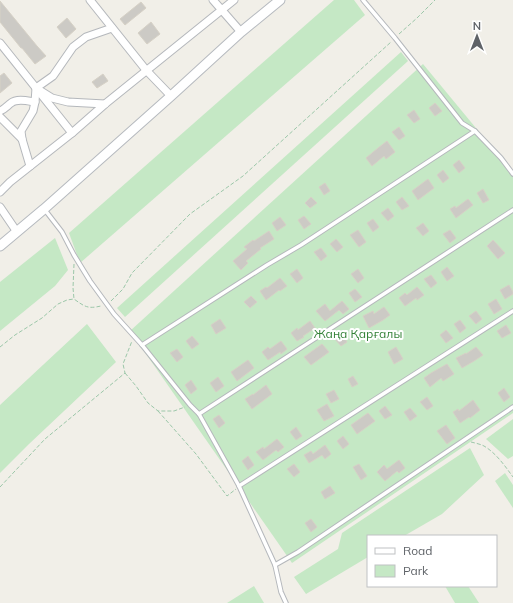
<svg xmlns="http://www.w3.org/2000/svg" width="513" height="603" viewBox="0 0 513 603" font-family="Mulish,sans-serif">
<rect width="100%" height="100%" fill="#f1efe8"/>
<g fill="#c5e8c5">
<polygon points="334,0 354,0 365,15 80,263 69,233"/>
<polygon points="401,52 408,61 125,317 117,308"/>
<polygon points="423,64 513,173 513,413 292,563 130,331"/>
<polygon points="55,238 68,270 55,286 0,331 0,282"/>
<polygon points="87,324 116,362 29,444 0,473 0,405"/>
<polygon points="513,419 513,456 508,459 486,439"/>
<polygon points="470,448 484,475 442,514 404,536 368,536 368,557 306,594 294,577 338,549 342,533"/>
<polygon points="505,473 513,485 513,508 495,481"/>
<polygon points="254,586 264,603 227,603"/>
<polygon points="445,586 468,586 479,603 455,603"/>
</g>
<g fill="#cccac5" stroke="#d6d1c6">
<polygon points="0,1 37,46 46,56 35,64 22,48 21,48 0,22"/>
<polygon points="141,2 146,8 125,25 120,19"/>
<polygon points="67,18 76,29 66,38 57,27"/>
<polygon points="151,22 160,34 147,44 138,33"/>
<polygon points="4,73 12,83 0,93 0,76"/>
<polygon points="103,74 108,81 97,88 92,82"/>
<polygon points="435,103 442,111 435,116 429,108"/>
<polygon points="414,110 420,119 414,123 407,115"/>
<polygon points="399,127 405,136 399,140 392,132"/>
<polygon points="387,141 395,152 386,159 384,156 372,166 366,158 378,148"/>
<polygon points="459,160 465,168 459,173 453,165"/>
<polygon points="443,170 449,178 443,183 437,175"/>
<polygon points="428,179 434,188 418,200 412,191"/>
<polygon points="325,183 330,191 324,195 319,187"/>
<polygon points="483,189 489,200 483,203 477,193"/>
<polygon points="311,197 317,203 310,208 305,203"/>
<polygon points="402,197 409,206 402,210 396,202"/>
<polygon points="468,199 473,205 456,218 450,209 455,206 456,208"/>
<polygon points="388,208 394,216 388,221 381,213"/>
<polygon points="304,216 311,224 304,229 298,220"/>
<polygon points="280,217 286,225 277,231 272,223"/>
<polygon points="373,219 379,227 373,232 367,223"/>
<polygon points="423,223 429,231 423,236 416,228"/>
<polygon points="358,230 366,242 359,247 350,235"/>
<polygon points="450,230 456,238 450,243 443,234"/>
<polygon points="269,231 274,239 260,248 261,249 246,261 248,263 241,270 233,261 247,249 244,247 253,240 254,241"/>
<polygon points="336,239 343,247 337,252 330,244"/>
<polygon points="493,240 505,253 498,259 487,246"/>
<polygon points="321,248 327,256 321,261 314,252"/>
<polygon points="447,267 454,276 447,281 441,272"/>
<polygon points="297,269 303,278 297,283 290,274"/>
<polygon points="358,269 364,278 358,283 351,274"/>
<polygon points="431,275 437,283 431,288 424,279"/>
<polygon points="280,278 287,286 280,291 279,290 266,300 260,291 266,287 267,288"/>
<polygon points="509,285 513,292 513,294 505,299 500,290"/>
<polygon points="417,287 424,295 417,300 416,298 405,306 399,298 405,293 407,295"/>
<polygon points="355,289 362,297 355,302 349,293"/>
<polygon points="251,296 257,302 250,308 244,302"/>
<polygon points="496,299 502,309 494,314 488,304"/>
<polygon points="342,301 349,309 343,314 339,310 325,321 316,311 325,304 330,311"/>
<polygon points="384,307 390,315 383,320 369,328 363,316 373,311 374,314"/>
<polygon points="476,311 482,319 476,324 469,316"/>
<polygon points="220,319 226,328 216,334 211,325"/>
<polygon points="460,320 466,328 460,333 454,324"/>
<polygon points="310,321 315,328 303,336 304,337 297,341 291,333 297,328 298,330"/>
<polygon points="506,325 511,333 502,338 497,331"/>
<polygon points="446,330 453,338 446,343 440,335"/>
<polygon points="341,333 347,342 341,346 334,338"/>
<polygon points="192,336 199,344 192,349 186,341"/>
<polygon points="281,341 287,349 281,354 280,352 268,360 262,352 268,347 270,349"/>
<polygon points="322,344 329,352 311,365 304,357"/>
<polygon points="396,347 403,359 394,364 388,352"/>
<polygon points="476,347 483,355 474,361 462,368 456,358 466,353 466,354"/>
<polygon points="177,349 183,357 177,362 170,353"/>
<polygon points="248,360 254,368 237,381 231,372"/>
<polygon points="447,364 454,374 443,381 441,378 430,387 424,378 431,373"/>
<polygon points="353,376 358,384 352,387 348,379"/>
<polygon points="218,377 224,386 216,392 210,383"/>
<polygon points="191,380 197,389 191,394 185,385"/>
<polygon points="266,385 272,394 252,409 245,399 253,394 253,395"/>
<polygon points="504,388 510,397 504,402 498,393"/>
<polygon points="334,390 339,399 331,403 326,394"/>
<polygon points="427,397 433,406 427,410 420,402"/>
<polygon points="473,400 480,410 470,418 469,417 460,423 453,412 458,409 459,411"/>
<polygon points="327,404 334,416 324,421 317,410"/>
<polygon points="385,406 392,415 385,419 379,411"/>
<polygon points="410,408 417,416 410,421 404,412"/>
<polygon points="368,413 375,421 357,434 351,425"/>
<polygon points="219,415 225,423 219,428 213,419"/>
<polygon points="446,425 455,438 447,444 437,431"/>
<polygon points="296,427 302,436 296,440 290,432"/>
<polygon points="343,436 349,444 343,449 337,441"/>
<polygon points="277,439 284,447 278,452 276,450 263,460 256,452 263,447 264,449"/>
<polygon points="325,445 331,454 325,459 322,455 309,463 304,455 311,451 313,454"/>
<polygon points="248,456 254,465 248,470 242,461"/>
<polygon points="399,460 405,468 399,473 397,471 385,481 377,472 384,465 387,469"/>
<polygon points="294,464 300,472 294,477 287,469"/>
<polygon points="359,464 367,476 361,480 353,467"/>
<polygon points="330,486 335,493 325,499 321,492"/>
<polygon points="311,519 317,527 311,532 305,523"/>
</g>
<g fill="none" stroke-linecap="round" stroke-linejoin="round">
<g stroke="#b5b8bc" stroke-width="5.5">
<g id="lane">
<polyline points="363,0 395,38 462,123 475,131 501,158 513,174"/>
<polyline points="475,131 301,245 267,265 142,345 190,405 199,414 239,486 275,565 298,552 513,407"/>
<polyline points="45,210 62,232 74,255 90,281 114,314 142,345"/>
<polyline points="199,414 513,210"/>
<polyline points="239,486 513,311"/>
<polyline points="275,565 281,592 286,603"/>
</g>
</g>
<g stroke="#b5b8bc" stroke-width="9">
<g id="street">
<polyline points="90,0 146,70 171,96"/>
<polyline points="213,0 241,32"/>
<polyline points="0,43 72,133"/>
<polyline points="36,88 53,76 73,47 86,37 112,28"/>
<path d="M 0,111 C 5,109 7,106 11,103 C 17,98 28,101 35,102"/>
<polyline points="0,117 22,139"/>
<polyline points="30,166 22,139 21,131 33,111 35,102 36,88 52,98 68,102 105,104"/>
<polyline points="0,192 10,182 72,133 105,104 234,0"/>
<polyline points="0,207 17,232"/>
</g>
</g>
<g stroke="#b6babf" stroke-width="11">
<polyline id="secondary" points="0,246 44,209 171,96 241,32 280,0"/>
</g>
<g stroke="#9cc7a9" stroke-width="1" stroke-dasharray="4 2" stroke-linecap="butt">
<polyline points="399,34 417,18 435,0"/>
<polyline points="74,264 73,288 74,299"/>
<polyline points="111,301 123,289 132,273 190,214 243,176 391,42"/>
<path d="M 0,347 L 15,335 L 42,318 L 58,304 L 67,300 L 74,299 C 85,307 88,309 101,306"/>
<polyline points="125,373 136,386 148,403 158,411 174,411 185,407"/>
<polyline points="158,411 196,454 227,496 236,489"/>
<path d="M 471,442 C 475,443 480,444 484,446 C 496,453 505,466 513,477"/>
<polyline points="0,487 45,439 125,373 123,364 132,341"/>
</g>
<use href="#lane" stroke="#fff" stroke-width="3.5"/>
<use href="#street" stroke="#fff" stroke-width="7"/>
<use href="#secondary" stroke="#fff" stroke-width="9"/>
</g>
<g text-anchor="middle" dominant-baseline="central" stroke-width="4" stroke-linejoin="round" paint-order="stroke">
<g font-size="12" fill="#348238" stroke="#fff">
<text x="358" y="333">Жаңа Қарғалы</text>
</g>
</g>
<rect x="367" y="535" width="130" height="52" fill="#ffffff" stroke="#bfc1c3"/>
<rect x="375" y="548" width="20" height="6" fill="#ffffff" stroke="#bfc1c3"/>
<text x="403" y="555" font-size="12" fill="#5f6368">Road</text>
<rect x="375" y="565" width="20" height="12" fill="#c5e8c5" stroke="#bfc1c3"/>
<text x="403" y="575" font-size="12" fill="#5f6368">Park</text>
<g transform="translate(477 36)" stroke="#ffffff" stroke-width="3" paint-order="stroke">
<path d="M0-3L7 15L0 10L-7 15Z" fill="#5f6368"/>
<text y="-6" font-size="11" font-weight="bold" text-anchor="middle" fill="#5f6368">N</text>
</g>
</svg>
